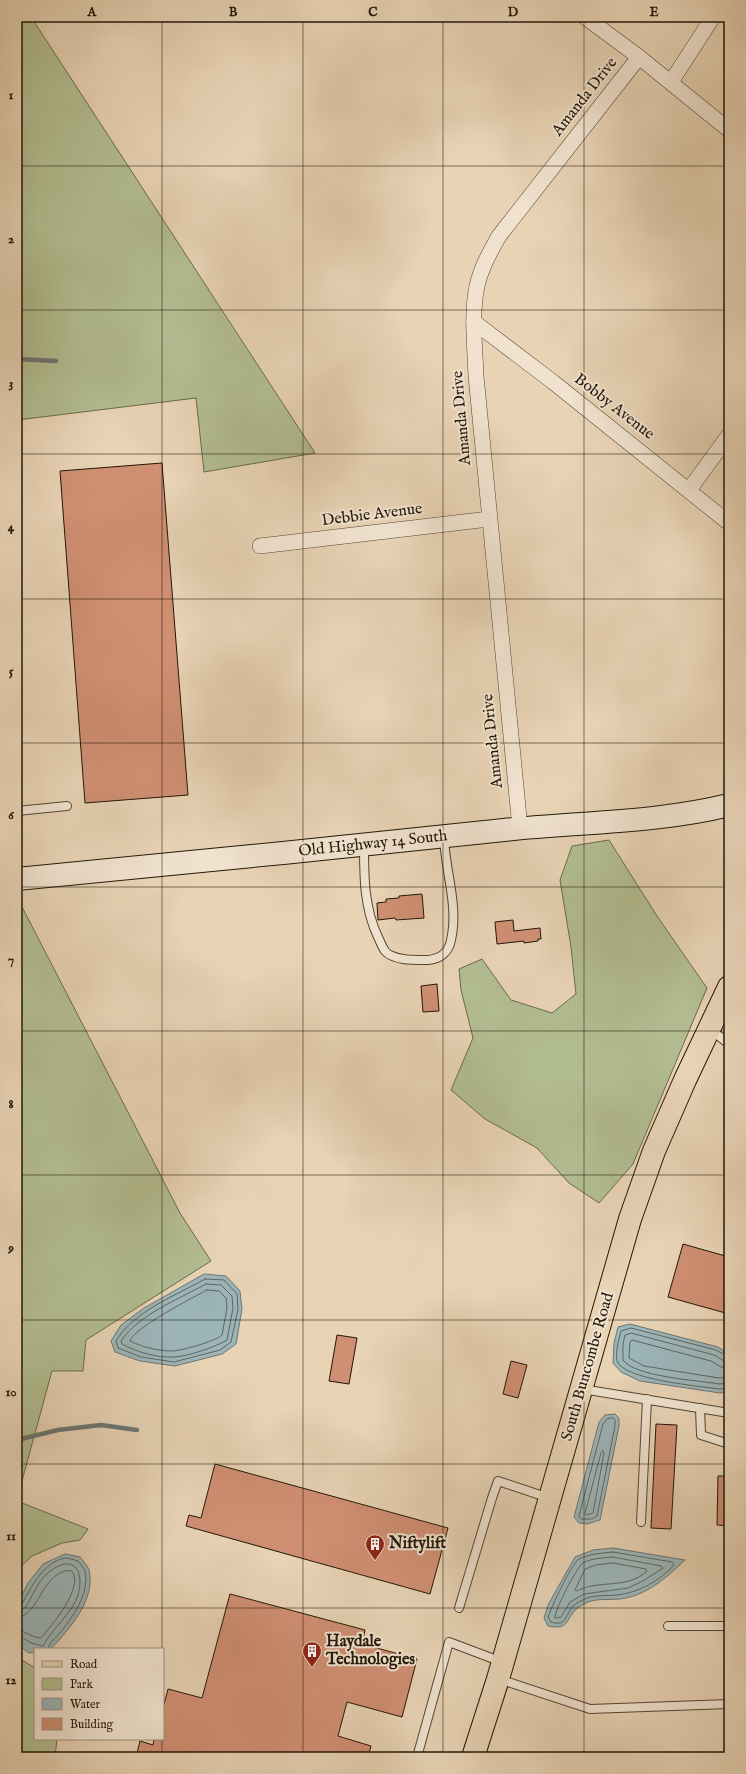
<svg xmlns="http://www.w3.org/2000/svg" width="746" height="1774" viewBox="0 0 746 1774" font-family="'IM FELL English',serif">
<rect width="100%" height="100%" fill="#e8d3b5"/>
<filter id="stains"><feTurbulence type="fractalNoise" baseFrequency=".005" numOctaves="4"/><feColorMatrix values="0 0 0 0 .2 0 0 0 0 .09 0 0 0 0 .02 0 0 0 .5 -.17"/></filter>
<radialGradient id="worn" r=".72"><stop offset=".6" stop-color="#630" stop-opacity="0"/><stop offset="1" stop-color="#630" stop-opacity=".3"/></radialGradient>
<g fill="#b2bd91" stroke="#6a6a4c">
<polygon points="23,17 31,17 315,453 204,472 196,398 17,420 17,22"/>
<polygon points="609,840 657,916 707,988 633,1164 599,1203 569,1183 537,1148 485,1119 451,1090 473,1038 461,990 459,969 482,959 511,1000 552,1013 576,994 571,947 560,880 572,846"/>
<polygon points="17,902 20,903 180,1213 211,1261 86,1340 83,1371 52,1371 17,1499"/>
<polygon points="17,1501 88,1529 80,1540 62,1543 32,1556 17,1570"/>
<polygon points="17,1657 35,1668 35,1739 57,1739 55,1757 17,1757"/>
</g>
<g fill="#9cb5b9" stroke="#6b7672">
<polygon points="204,1274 226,1276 240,1291 242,1309 236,1344 222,1354 175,1366 140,1361 115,1352 111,1341 121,1325 144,1308"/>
<polygon points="630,1324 718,1347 729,1354 729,1392 720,1393 640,1381 621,1372 613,1363 614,1343 618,1327"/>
<polygon points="615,1414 619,1418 619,1426 600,1520 587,1524 579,1523 574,1517 599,1422 605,1415"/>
<path d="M 613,1548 L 685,1560 C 666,1578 646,1596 620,1599 C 609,1600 596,1598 586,1603 C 583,1605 578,1607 576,1609 C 565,1621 569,1630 548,1626 L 544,1618 L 548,1605 L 575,1557 L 593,1550 Z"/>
<path d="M 65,1554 L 80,1557 C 83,1561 88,1566 89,1570 C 96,1600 69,1629 51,1649 L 35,1649 L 35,1652 L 29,1653 L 17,1644 L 17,1605 L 28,1583 L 43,1564 Z"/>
</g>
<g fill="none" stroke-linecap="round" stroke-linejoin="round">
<g stroke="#5e6660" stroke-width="1">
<path d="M 205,1279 L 224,1280 L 237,1294 L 238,1309 L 231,1342 L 220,1350 L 174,1362 L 141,1357 L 118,1348 L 116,1341 C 134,1311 175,1296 205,1279 Z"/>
<path d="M 206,1284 L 221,1285 L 232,1296 L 233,1308 L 227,1340 C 216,1347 186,1357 173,1357 C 157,1358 137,1352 122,1344 L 121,1341 C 138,1315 179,1299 206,1284 Z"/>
<path d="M 207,1290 L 219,1291 L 226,1298 L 227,1308 L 222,1335 C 216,1341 181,1351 172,1351 C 158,1351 142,1347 130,1341 C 132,1329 194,1297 207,1290 Z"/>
<path d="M 729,1357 L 716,1350 L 631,1328 L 621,1331 C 619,1339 615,1353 617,1361 C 624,1380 700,1386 719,1389 L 729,1388"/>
<path d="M 729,1362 L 724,1361 L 714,1355 L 631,1333 L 625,1335 L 623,1344 L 623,1360 C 635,1377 697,1380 719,1384 L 729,1383"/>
<polyline points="729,1368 721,1367 711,1361 632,1340 630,1342 629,1358 644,1366 719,1378 729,1377"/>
<polygon points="613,1418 615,1420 615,1426 597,1516 592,1519 581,1519 579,1516 603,1424 607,1419"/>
<polygon points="603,1451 604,1453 593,1513 586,1515 585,1513 601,1453"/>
<path d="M 613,1552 L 672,1562 L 674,1565 C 661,1580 638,1593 617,1595 C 608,1596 596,1595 587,1598 C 583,1600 576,1603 573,1606 C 565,1615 567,1627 551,1622 L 548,1617 C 551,1608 572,1563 579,1559 C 589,1554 602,1553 613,1552 Z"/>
<path d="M 613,1557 L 661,1566 L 663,1568 L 643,1581 L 628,1588 L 584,1594 L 570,1602 L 561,1617 L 555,1618 C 554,1611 577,1567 583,1563 C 592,1558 603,1558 613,1557 Z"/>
<path d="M 613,1563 L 646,1569 L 647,1571 C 627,1590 599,1579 577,1591 L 575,1590 L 585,1569 L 596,1565 Z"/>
<path d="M 17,1606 L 22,1604 C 31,1587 44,1562 65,1558 C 69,1558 74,1560 78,1561 C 80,1564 84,1568 85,1571 C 90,1594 72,1618 59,1634 C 55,1638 49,1643 48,1649"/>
<path d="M 17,1611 L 25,1608 C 33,1596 38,1580 49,1572 C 73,1553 85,1570 78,1595 C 73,1612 51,1630 43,1646 L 31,1643 L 23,1638 L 17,1636"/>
<path d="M 17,1617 C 37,1616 40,1583 60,1573 C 64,1571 67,1570 72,1571 C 84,1588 52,1625 41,1638 C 32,1638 26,1631 17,1630"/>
</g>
<g stroke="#6b7672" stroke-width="4.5">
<polyline points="17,359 56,361"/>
<polyline points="17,1440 58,1430 101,1425 137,1430"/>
</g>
</g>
<g fill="#d08f73" stroke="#211708">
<polygon points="162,463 188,795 85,803 60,471"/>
<polygon points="422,894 424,918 396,920 395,918 378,920 377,903 386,902 386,899 399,898 399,896"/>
<polygon points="513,920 514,931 540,928 541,939 538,939 538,941 524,943 524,941 497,944 495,922"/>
<polygon points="437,984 439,1011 423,1012 421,986"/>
<polygon points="683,1244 729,1257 729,1314 668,1297"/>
<polygon points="337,1335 357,1338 349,1384 329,1381"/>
<polygon points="511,1361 527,1365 518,1398 503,1394"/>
<polygon points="656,1424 677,1425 671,1529 651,1528"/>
<polygon points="215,1464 448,1528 430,1594 186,1526 189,1515 201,1518"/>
<polygon points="718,1476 729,1476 729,1526 717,1525"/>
<polygon points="230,1594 365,1630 362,1644 417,1659 402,1717 347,1702 338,1736 371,1746 368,1757 136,1757 140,1741 153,1745 154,1739 163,1739 163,1708 168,1689 202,1698"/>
</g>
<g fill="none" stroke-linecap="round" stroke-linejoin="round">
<g stroke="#534633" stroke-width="10">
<g id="lane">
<polyline points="17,811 67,806"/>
<path d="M 364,845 C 364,876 364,908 378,937 C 380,941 382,947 385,951 C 393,961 416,960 428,960 C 440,959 449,952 451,940 C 459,906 445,871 444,837"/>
<polyline points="710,1029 729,1044"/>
<polyline points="582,1389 729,1413"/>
<polyline points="700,1408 701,1435 729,1444"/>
<polyline points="641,1522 647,1399"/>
<polyline points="459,1608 492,1498 498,1481 549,1498"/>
<polyline points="668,1626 729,1626"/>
<polyline points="499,1679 590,1709 729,1704"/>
<polyline points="417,1757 449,1642 502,1662"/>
</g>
</g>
<g stroke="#534633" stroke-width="16">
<g id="street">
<polyline points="585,17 639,57 729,130"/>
<polyline points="671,82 713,17"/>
<polyline points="474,322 553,382 729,523"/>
<polyline points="689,490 729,435"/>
<polyline points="260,546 489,519"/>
<path d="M 520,828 L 476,376 C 475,347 471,315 477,286 C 481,268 490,252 499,236 L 639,57"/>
</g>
</g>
<g stroke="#211708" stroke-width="24">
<path id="secondary" d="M 17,879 C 179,864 342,847 504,830 C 579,822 656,823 729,805"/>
</g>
<g stroke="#211708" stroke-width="24">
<polyline id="primary" points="473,1757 498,1679 630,1219 654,1151 685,1080 729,987"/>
</g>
<use href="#lane" stroke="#f0e2cf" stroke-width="8"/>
<use href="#street" stroke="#f0e2cf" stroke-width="15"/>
<use href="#secondary" stroke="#f0e2cf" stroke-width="22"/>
<use href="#primary" stroke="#e8d3b5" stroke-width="22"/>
</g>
<path fill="none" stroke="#211708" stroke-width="1" stroke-opacity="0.55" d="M 162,17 L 162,1649M 303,17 L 303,1757M 443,17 L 443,1757M 584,17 L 584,1757M 17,166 L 729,166M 17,310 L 729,310M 17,454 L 729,454M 17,599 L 729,599M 17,743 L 729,743M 17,887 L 729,887M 17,1031 L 729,1031M 17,1175 L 729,1175M 17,1320 L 729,1320M 17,1464 L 729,1464M 17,1608 L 729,1608M 162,1739 L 162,1757"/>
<defs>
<g id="building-pin" transform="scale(1)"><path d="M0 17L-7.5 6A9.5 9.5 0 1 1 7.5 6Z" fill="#8f2418" stroke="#f0e2cf"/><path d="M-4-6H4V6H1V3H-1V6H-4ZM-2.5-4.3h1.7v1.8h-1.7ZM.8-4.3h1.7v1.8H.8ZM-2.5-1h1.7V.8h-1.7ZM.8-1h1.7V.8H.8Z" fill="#fff"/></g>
</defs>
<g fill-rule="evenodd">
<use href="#building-pin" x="375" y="1544"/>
<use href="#building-pin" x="312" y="1651"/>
</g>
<g text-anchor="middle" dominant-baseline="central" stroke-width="4" stroke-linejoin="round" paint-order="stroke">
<g font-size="16" fill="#211708" stroke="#f0e2cf">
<text transform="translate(585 97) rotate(-52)">Amanda Drive</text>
<text transform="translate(614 407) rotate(38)">Bobby Avenue</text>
<text transform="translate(462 418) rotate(-95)">Amanda Drive</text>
<text transform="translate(372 515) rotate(-7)">Debbie Avenue</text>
<text transform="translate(493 741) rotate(-96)">Amanda Drive</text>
<text transform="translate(373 844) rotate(-6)">Old Highway 14 South</text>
<text transform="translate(588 1367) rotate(-74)">South Buncombe Road</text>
</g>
<g font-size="16" font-weight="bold" fill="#211708" stroke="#f0e2cf" text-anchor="start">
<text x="389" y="1544">Niftylift</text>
<text x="326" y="1642">Haydale<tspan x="326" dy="18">Technologies</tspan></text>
</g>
</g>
<rect width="746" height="1774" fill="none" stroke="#e8d3b5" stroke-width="44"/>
<rect x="34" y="1648" width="130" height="92" fill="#f0e2cf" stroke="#9d917f"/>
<rect x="42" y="1661" width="20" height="6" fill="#e8d3b5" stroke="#9d917f"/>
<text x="70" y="1668" font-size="12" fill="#211708">Road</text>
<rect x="42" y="1678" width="20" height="12" fill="#b2bd91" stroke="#9d917f"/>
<text x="70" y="1688" font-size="12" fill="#211708">Park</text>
<rect x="42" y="1698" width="20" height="12" fill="#9cb5b9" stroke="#9d917f"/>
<text x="70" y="1708" font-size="12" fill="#211708">Water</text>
<rect x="42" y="1718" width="20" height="12" fill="#d08f73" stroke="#9d917f"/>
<text x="70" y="1728" font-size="12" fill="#211708">Building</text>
<rect x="22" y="22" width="702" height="1730" fill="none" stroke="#211708" stroke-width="1.5"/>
<g font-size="13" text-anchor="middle" font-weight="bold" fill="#211708">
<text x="92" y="16">A</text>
<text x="233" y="16">B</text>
<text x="373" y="16">C</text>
<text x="513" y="16">D</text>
<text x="654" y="16">E</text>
<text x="11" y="99">1</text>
<text x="11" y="243">2</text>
<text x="11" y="387">3</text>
<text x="11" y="531">4</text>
<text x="11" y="675">5</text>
<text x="11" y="819">6</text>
<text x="11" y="964">7</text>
<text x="11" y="1108">8</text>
<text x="11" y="1252">9</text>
<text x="11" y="1396">10</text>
<text x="11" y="1540">11</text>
<text x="11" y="1684">12</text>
</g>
<rect width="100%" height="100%" filter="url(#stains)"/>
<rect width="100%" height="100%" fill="url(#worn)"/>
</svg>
